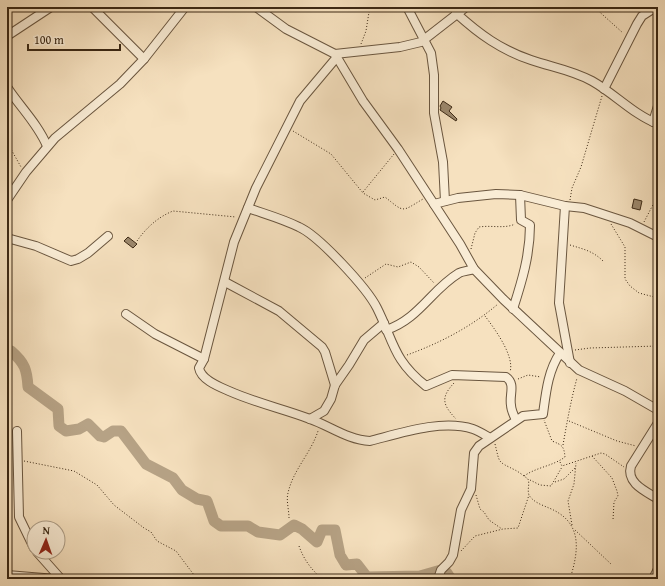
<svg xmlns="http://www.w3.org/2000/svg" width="665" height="586" viewBox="0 0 665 586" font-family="'Gentium Book Plus',serif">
<rect width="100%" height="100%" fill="#f6e1bf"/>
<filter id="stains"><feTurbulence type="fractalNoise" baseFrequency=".005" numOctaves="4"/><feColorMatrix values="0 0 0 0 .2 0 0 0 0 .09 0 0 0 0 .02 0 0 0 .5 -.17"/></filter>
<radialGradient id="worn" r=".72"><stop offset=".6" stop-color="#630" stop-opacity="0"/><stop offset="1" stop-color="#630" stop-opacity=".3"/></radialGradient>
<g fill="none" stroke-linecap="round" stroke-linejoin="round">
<path stroke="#b6a285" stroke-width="11" d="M 7,352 L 11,351 C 25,363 27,370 28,387 L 58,409 L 59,426 L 66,431 L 79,429 L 88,424 L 100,436 L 104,437 L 113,431 L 121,431 L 146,464 L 173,478 L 182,490 L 197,499 L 207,501 L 214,521 L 221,526 L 248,526 L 258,532 L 280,535 L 294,525 L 302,529 L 317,542 L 322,530 L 335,530 L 340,555 L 346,565 L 357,564 L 367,577 L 420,576 L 441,570 L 447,573 L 451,579"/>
</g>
<g fill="#9c886d" stroke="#3b2814">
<polygon points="443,101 452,107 449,111 457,119 456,121 440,110 441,108 440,106"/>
<polygon points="634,199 642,201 640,210 632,208"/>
<polygon points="128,237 137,244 133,248 124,241"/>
</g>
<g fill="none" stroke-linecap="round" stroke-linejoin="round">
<g stroke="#6a563f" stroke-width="10">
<g id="minor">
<polyline points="92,7 144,59"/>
<polyline points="256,7 286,29 335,54 363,101 398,149 460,244 474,269 503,299 579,370 625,391 658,410"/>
<polyline points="407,7 431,53 434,75 434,113 443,162 445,201"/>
<path d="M 456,13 C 479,34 501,50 531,60 C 551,67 572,70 592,81 C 615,94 634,115 658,124"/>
<polyline points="7,36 51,7"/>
<polyline points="335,54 400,47 421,42 466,7"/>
<path d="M 337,57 L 300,101 L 256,188 L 234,242 L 204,359 L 199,368 C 201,380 220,387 229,391 C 256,403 284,409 310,419 C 330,426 348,440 370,441 C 401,433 442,419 473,429 C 479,431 485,435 490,438"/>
<path d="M 7,87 C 20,107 38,124 47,146"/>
<polyline points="604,89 637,24 642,16 656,7"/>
<polyline points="653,122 658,106"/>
<polyline points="7,200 26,172 55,138 120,84 144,59 185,7"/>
<polyline points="434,204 458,198 496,194 520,195 565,206 584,208 630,223 658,237"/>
<polyline points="565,206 559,303 570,363"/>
<path d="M 248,208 C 265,214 283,219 299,227 C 319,236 367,288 377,308 C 394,342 393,360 426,386 L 452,375 L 506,377 C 516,384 509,395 511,405 C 511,410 514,416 516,420"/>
<polyline points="7,238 36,246 71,261 78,259 88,253 108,236"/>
<polyline points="225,282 279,311 322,347 325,352 335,385"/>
<path d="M 513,309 C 522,281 530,255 530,225 L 521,220 L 520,195"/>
<polyline points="126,314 155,334 204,359"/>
<path d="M 386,330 C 419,319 431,290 459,273 C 463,271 469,271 474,269"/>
<polyline points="310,419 324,411 331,399 335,385 349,365 364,340 384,323"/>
<path d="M 658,423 L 631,466 C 626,483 645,491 658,499"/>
<polyline points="17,431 19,517 34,548"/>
<polyline points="37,552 61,579"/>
<polyline points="7,575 56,579"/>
<polyline points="86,579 117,579"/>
<path d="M 438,579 L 441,570 L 449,562 L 453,555 L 461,510 L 471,489 L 474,453 L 479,446 L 523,416 L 543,414 C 546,392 548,371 560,353"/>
<polyline points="653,579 658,569"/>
</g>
</g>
<g stroke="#3b2814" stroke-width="1" stroke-dasharray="1 2" stroke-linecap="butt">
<polyline points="594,7 623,33"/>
<polyline points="361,44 366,31 369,12 377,7"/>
<path d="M 293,131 L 331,154 L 363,193 L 375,200 L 385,197 C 405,213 401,212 423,199"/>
<polyline points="7,142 21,167"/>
<polyline points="363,192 394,154"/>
<polyline points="570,200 572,188 581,167 602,96"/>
<polyline points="644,222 658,195"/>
<polyline points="611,224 625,247 625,279 630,286 639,293 658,298"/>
<path d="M 137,241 C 146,228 158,217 173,211 L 236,217"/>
<path d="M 570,245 C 583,249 593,251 603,261"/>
<path d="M 471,249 L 475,233 L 479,227 C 491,225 505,229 515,224"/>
<polyline points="365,278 386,264 398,267 411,262 419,267 434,283"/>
<path d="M 485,316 C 494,328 515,356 510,372"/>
<polyline points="657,346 658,351"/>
<polyline points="575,350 590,348 658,346"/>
<path d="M 407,355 C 440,343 471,327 498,304"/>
<polyline points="518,379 528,375 541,377"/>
<path d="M 454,383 C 440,398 443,405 456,419"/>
<polyline points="569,421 617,441 636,446"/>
<path d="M 495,444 C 500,464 497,461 515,470 C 519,472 524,476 528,479 C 530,484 527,490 529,495 C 533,502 542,505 549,508 C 583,522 579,550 570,579"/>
<path d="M 563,445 C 567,422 571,400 577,378"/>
<polyline points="592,456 612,478 617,491 618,496 614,502 613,520"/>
<polyline points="24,461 74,471 97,485 114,505 144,528 151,532 157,541 176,551 197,579"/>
<polyline points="560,462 562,466 601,453 605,454 624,467"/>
<path d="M 524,476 C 537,467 553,466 565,457 C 564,446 562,445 552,441 L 544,420"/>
<polyline points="530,480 540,485 551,486 562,467"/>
<polyline points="555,482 564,479 576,467"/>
<polyline points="476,495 480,509 484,512 489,520 502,529"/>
<path d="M 289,518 C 289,510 286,500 288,493 C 293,470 311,453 318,431"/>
<polyline points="572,525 568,501 574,484 576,463"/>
<polyline points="575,530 611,564"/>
<path d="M 299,546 C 304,560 311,569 322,579"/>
<polyline points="461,551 475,536 503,529 518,528 529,495"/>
</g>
<use href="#minor" stroke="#f9ecd5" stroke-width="8"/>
</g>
<rect width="665" height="586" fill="none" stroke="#f6e1bf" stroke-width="24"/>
<rect x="8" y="8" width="649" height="570" fill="none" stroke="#3b2814" stroke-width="2"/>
<rect x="12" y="12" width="641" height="562" fill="none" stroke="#3b2814"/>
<g transform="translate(46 540) rotate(2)"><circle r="19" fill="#f9ecd5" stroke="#ad9e88"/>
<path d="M0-3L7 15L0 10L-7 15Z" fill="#8f2418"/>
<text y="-6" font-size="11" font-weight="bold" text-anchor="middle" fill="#3b2814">N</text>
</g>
<path d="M28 44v6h92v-6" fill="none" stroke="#3b2814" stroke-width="2"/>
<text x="34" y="44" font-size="12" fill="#3b2814" stroke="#f9ecd5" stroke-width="3" paint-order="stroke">100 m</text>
<rect width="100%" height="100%" filter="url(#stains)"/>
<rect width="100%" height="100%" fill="url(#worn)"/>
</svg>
